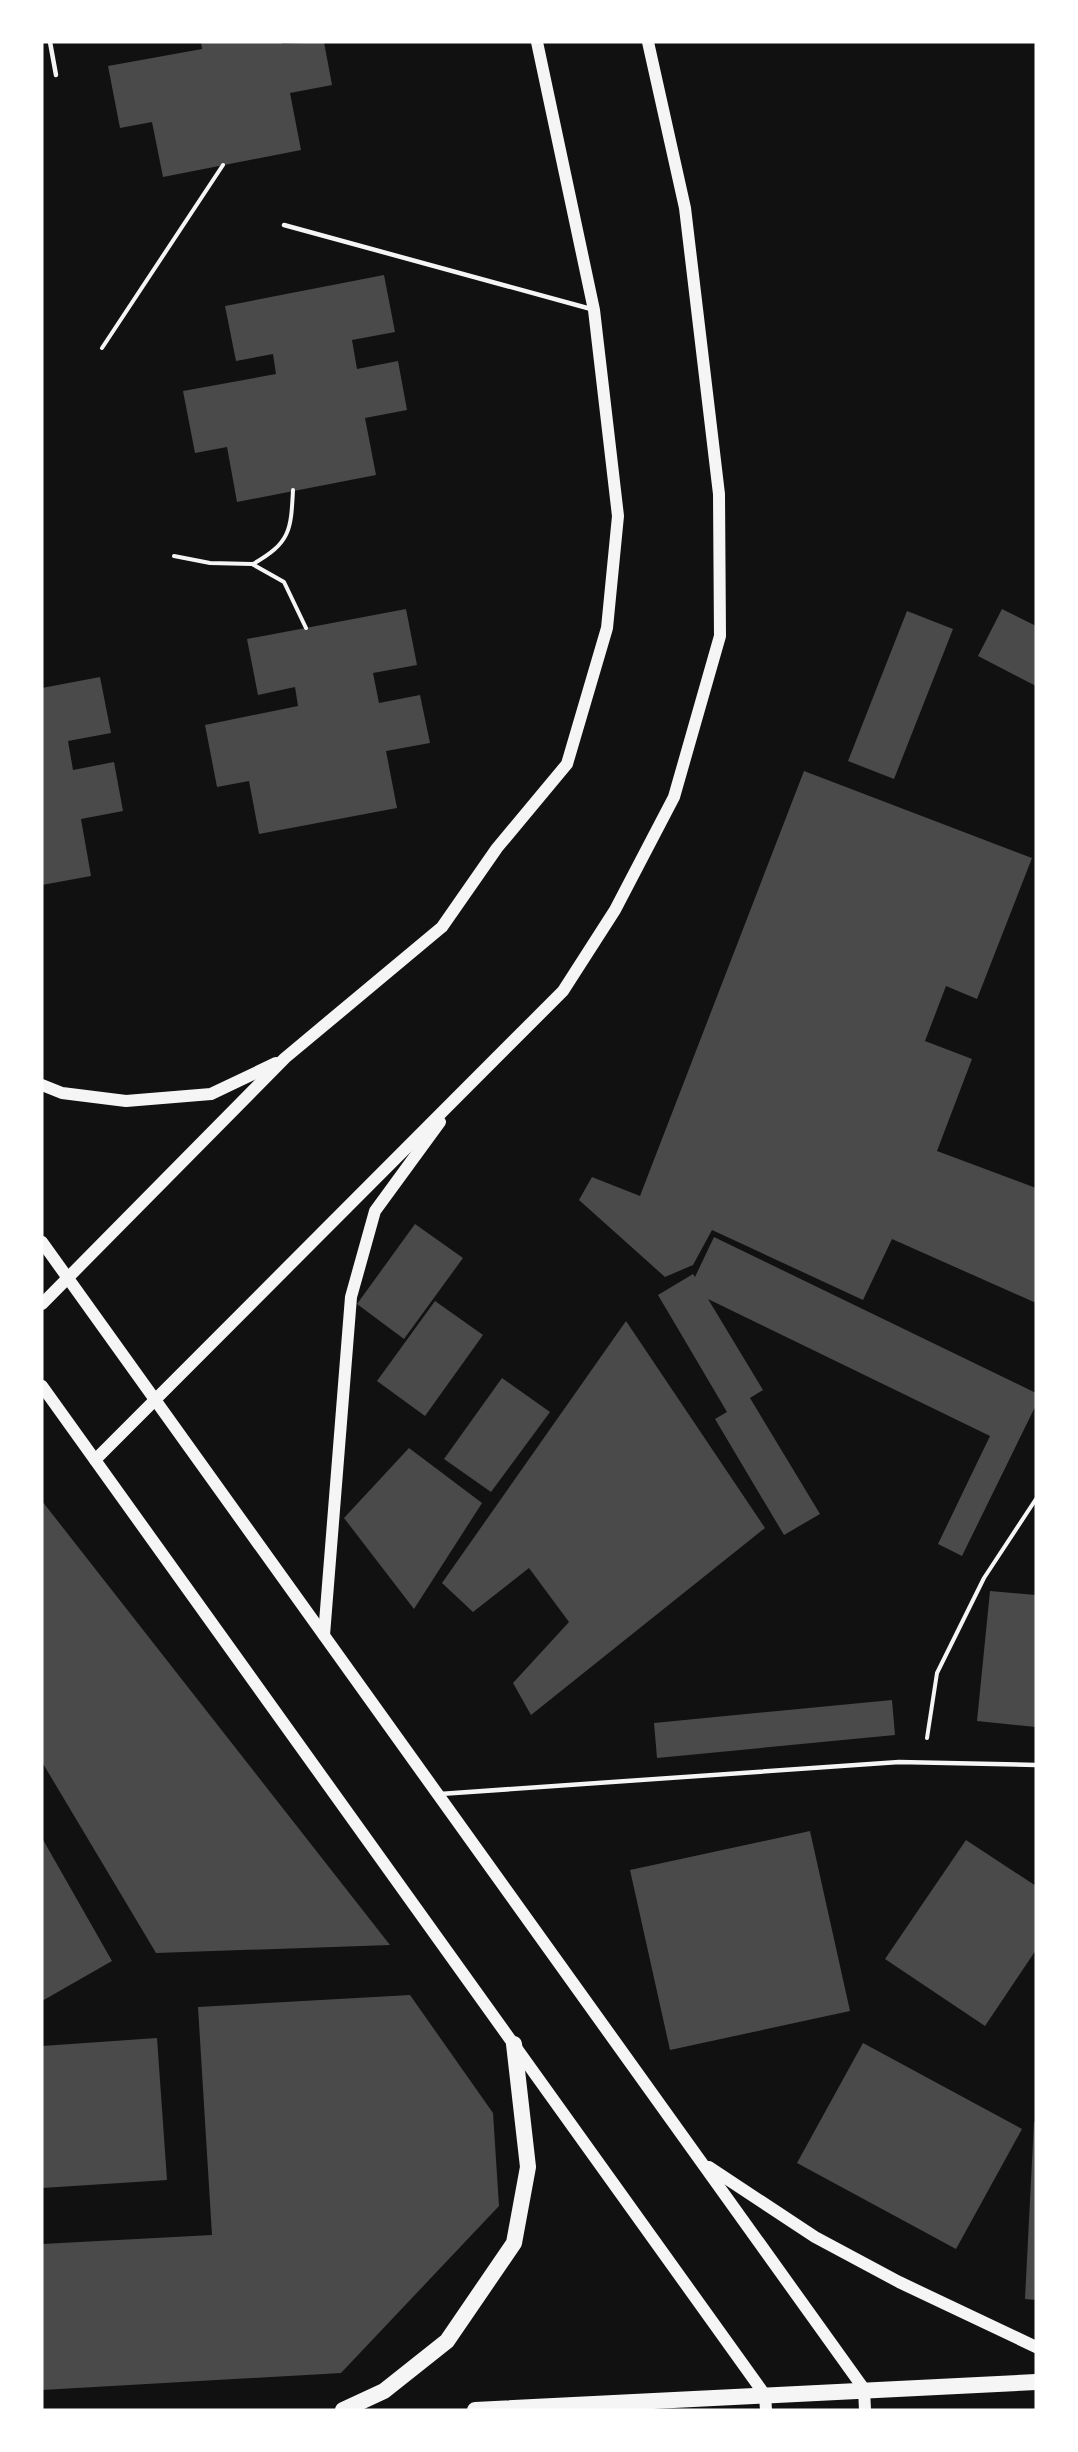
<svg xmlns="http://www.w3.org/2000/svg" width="1078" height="2452" viewBox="0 0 1078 2452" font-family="Figtree,sans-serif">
<rect width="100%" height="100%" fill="#111"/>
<g fill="#4a4a4a">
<polygon points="201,42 282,42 282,44 324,42 332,85 290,93 301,150 163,177 152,122 120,128 108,66 202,49"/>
<polygon points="384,275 395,332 352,340 357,369 398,361 407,410 365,418 376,475 237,502 227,447 195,453 183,391 276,374 273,354 236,361 225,306"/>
<polygon points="406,609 417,665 373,673 379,703 420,695 430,743 386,751 397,808 259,834 249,781 217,787 205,725 298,706 295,687 258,695 247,639"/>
<polygon points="1002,609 1036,626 1036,686 978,656"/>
<polygon points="907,611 953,629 894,779 848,761"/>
<polygon points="100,677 111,733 68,741 73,770 114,762 123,811 81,819 91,876 42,885 42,688"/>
<polygon points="804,771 1032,858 977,999 946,986 925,1041 972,1059 937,1151 1036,1188 1036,1303 892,1239 863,1300 712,1230 693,1265 665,1277 579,1200 592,1177 640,1196"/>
<polygon points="415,1224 463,1258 404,1339 357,1304"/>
<polygon points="714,1237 1036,1393 1036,1405 962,1556 938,1544 990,1436 708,1299 763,1390 750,1398 820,1514 784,1535 715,1419 727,1412 658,1295 693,1274 695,1277"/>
<polygon points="435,1301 483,1335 425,1416 377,1381"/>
<polygon points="626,1321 765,1528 531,1715 513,1683 569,1622 529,1568 473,1612 442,1583"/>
<polygon points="502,1378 550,1412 491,1492 444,1459"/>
<polygon points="409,1448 482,1503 414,1609 344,1518"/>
<polygon points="42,1501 390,1945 156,1953 42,1762"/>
<polygon points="990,1591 1036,1595 1036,1727 977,1721"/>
<polygon points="892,1700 895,1735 657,1758 654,1723"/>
<polygon points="810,1831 850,2011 670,2050 630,1870"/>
<polygon points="42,1838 112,1961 42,2001"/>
<polygon points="966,1840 1036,1886 1036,1950 985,2026 885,1959"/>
<polygon points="410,1995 493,2113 499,2206 341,2373 42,2390 42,2244 212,2235 198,2007"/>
<polygon points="157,2038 167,2180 42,2188 42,2046"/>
<polygon points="863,2043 1022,2129 956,2249 797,2163"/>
<polygon points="1034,2122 1036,2122 1036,2300 1025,2299"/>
</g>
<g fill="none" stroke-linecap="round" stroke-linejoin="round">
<g stroke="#f5f5f5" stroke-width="4">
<polyline points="102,348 223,165"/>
<polyline points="174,556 210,563 252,564 284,582 306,628"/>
<path d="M 253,564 C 290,543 291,531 293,490"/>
<polyline points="927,1738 937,1673 984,1578 1036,1499"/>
</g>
<g stroke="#f5f5f5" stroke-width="4.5">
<polyline points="50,42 56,75"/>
<polyline points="284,225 591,309"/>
<polyline points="440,1794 899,1762 1036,1765"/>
</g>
<g stroke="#f5f5f5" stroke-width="12">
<polyline points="42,1085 62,1093 126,1101 211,1094 276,1063"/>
<polyline points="42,1242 864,2389 865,2410"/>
<polyline points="42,1304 285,1058 442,927 497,848 567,764 607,628 618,516 594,310 537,42"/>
<polyline points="42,1386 765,2395 766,2410"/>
<polyline points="95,1460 563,991 615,910 674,797 720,636 719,494 685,208 648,42"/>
<polyline points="324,1635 351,1297 375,1211 440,1122"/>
<polyline points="709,2167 815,2237 899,2282 1036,2347"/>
</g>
<g stroke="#f5f5f5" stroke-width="16">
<polyline points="343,2410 384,2391 447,2341 514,2243 528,2167 514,2044"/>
<polyline points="475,2410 1036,2382"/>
</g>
</g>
<rect width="1078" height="2452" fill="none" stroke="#ffffff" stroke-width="87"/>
</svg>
